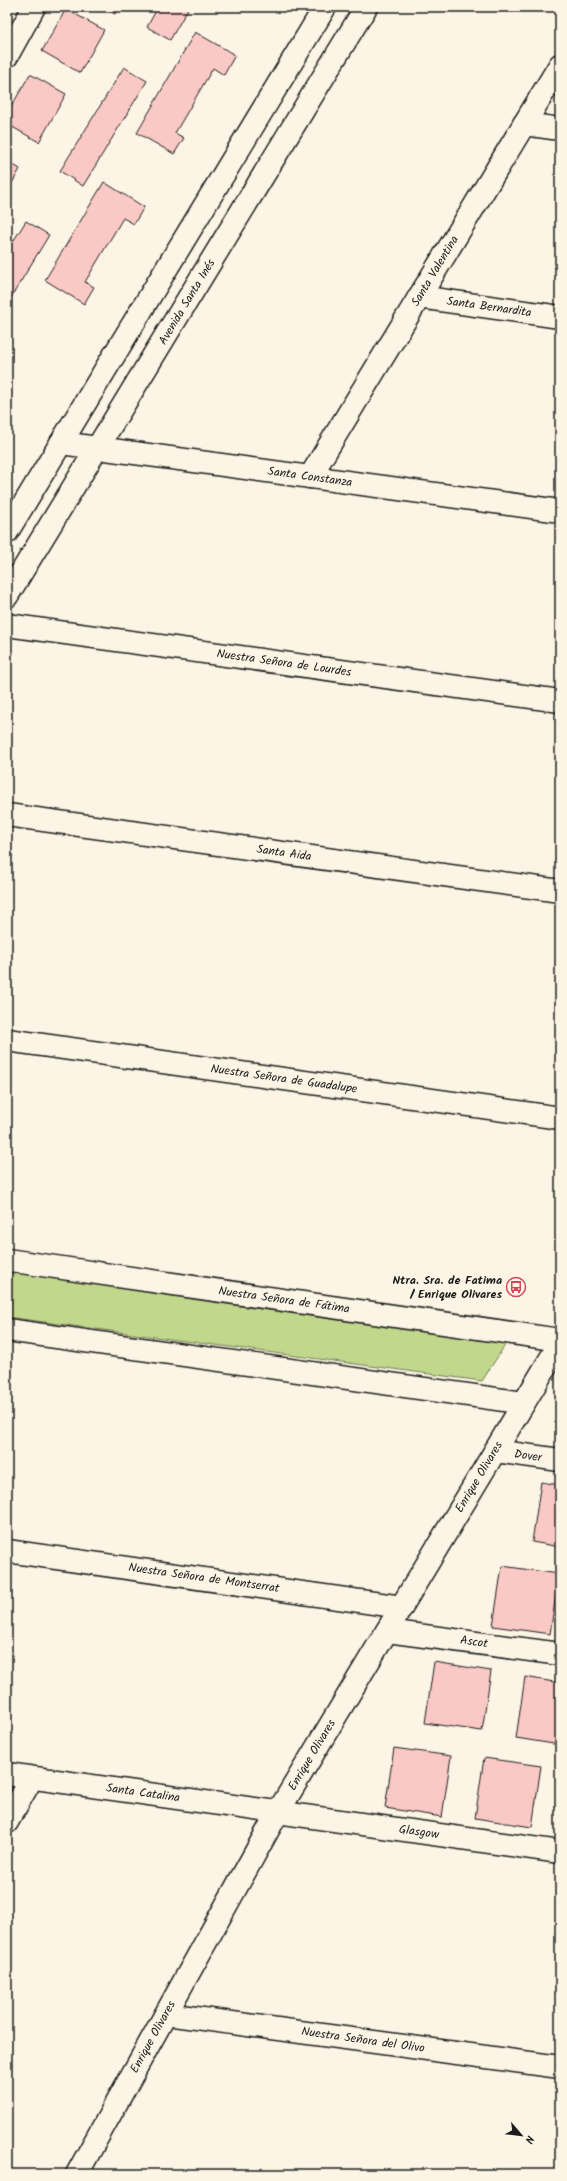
<svg xmlns="http://www.w3.org/2000/svg" width="567" height="2181" viewBox="0 0 567 2181" font-family="Kalam,sans-serif">
<rect width="100%" height="100%" fill="#fcf5e5"/>
<filter id="ink" filterUnits="userSpaceOnUse"><feTurbulence type="fractalNoise" baseFrequency=".025" numOctaves="2"/><feDisplacementMap in="SourceGraphic" scale="8" xChannelSelector="R" yChannelSelector="G"/><feConvolveMatrix kernelMatrix="1 2 1 2 8 2 1 2 1" color-interpolation-filters="sRGB"/></filter>
<g filter="url(#ink)">
<polygon fill="#c1d78c" stroke="#6e7a54" points="7,1270 509,1339 482,1381 7,1317"/>
<g fill="#fac9c5" stroke="#1c1c1c">
<polygon points="7,7 14,7 7,20"/>
<polygon points="102,7 119,7 115,14"/>
<polygon points="158,7 189,7 170,40 147,27"/>
<polygon points="66,9 104,30 80,73 42,51"/>
<polygon points="195,32 235,55 224,75 213,68 175,133 184,138 174,154 137,133"/>
<polygon points="124,67 147,81 83,186 60,171"/>
<polygon points="30,74 66,94 39,142 7,124 7,114"/>
<polygon points="7,161 20,169 7,192"/>
<polygon points="104,182 144,207 134,224 123,218 85,282 94,287 84,304 45,280"/>
<polygon points="26,221 49,235 7,304 7,251"/>
<polygon points="541,1482 560,1485 560,1547 532,1542"/>
<polygon points="502,1566 559,1574 550,1634 493,1626"/>
<polygon points="434,1662 491,1671 482,1731 425,1723"/>
<polygon points="525,1677 560,1683 560,1745 516,1738"/>
<polygon points="394,1748 451,1756 442,1817 385,1808"/>
<polygon points="484,1758 541,1766 532,1827 475,1818"/>
</g>
<g fill="none" stroke-linecap="round" stroke-linejoin="round">
<g stroke="#1c1c1c" stroke-width="25">
<g id="street">
<polyline points="7,56 34,7"/>
<polyline points="524,124 560,129"/>
<polyline points="419,297 560,317"/>
<polyline points="61,443 560,511"/>
<polyline points="310,477 560,65"/>
<polyline points="7,532 325,7"/>
<polyline points="7,596 366,7"/>
<polyline points="7,625 560,701"/>
<polyline points="7,815 560,891"/>
<polyline points="7,1040 560,1118"/>
<polyline points="7,1260 560,1340"/>
<polyline points="7,1330 524,1403"/>
<polyline points="495,1451 560,1460"/>
<polyline points="7,1551 402,1607"/>
<polyline points="387,1631 560,1654"/>
<polyline points="7,1774 560,1852"/>
<polyline points="7,1822 32,1778"/>
<polyline points="166,2014 560,2067"/>
</g>
</g>
<g stroke="#1c1c1c" stroke-width="25">
<polyline id="secondary" points="77,2174 278,1812 560,1343"/>
</g>
<use href="#street" stroke="#fcf5e5" stroke-width="22"/>
<use href="#secondary" stroke="#fcf5e5" stroke-width="22"/>
</g>
</g>
<defs>
<g id="bus-ring" transform="scale(1)"><circle r="9.5" fill="#fcf5e5" stroke="#d1495b" stroke-width="1.5"/><path d="M-5-6H5V4H4V6H2V4H-2V6H-4V4H-5ZM-3.5-4V0h7V-4ZM-3.5 1.2v1.5H-2V1.2ZM2 1.2v1.5H3.5V1.2Z" fill="#d1495b"/></g>
</defs>
<g fill-rule="evenodd">
<use href="#bus-ring" x="516" y="1287"/>
</g>
<g text-anchor="middle" dominant-baseline="central" stroke-width="3" stroke-linejoin="round" paint-order="stroke">
<g font-size="12" fill="#1c1c1c" stroke="#fcf5e5">
<text transform="translate(435 271) rotate(-59)">Santa Valentina</text>
<text transform="translate(187 302) rotate(-59)">Avenida Santa Inés</text>
<text transform="translate(489 307) rotate(8)">Santa Bernardita</text>
<text transform="translate(310 477) rotate(8)">Santa Constanza</text>
<text transform="translate(284 663) rotate(8)">Nuestra Señora de Lourdes</text>
<text transform="translate(284 853) rotate(8)">Santa Aida</text>
<text transform="translate(284 1079) rotate(8)">Nuestra Señora de Guadalupe</text>
<text transform="translate(284 1300) rotate(8)">Nuestra Señora de Fátima</text>
<text transform="translate(528 1456) rotate(8)">Dover</text>
<text transform="translate(479 1477) rotate(-59)">Enrique Olivares</text>
<text transform="translate(204 1578) rotate(8)">Nuestra Señora de Montserrat</text>
<text transform="translate(474 1642) rotate(8)">Ascot</text>
<text transform="translate(312 1755) rotate(-59)">Enrique Olivares</text>
<text transform="translate(143 1793) rotate(8)">Santa Catalina</text>
<text transform="translate(419 1832) rotate(8)">Glasgow</text>
<text transform="translate(153 2037) rotate(-61)">Enrique Olivares</text>
<text transform="translate(363 2040) rotate(8)">Nuestra Señora del Olivo</text>
</g>
<g font-size="12" font-weight="bold" fill="#1c1c1c" stroke="#fcf5e5" text-anchor="end">
<text x="502" y="1280">Ntra. Sra. de Fatima<tspan x="502" dy="14">/ Enrique Olivares</tspan></text>
</g>
</g>
<rect width="567" height="2181" fill="none" stroke="#fcf5e5" stroke-width="24"/>
<rect x="12" y="12" width="543" height="2157" fill="none" stroke="#1c1c1c" stroke-width="1.5" filter="url(#ink)"/>
<g transform="translate(521 2135) rotate(118)" stroke="#fcf5e5" stroke-width="3" paint-order="stroke">
<path d="M0-3L7 15L0 10L-7 15Z" fill="#1c1c1c"/>
<text y="-6" font-size="11" font-weight="bold" text-anchor="middle" fill="#1c1c1c">N</text>
</g>
</svg>
